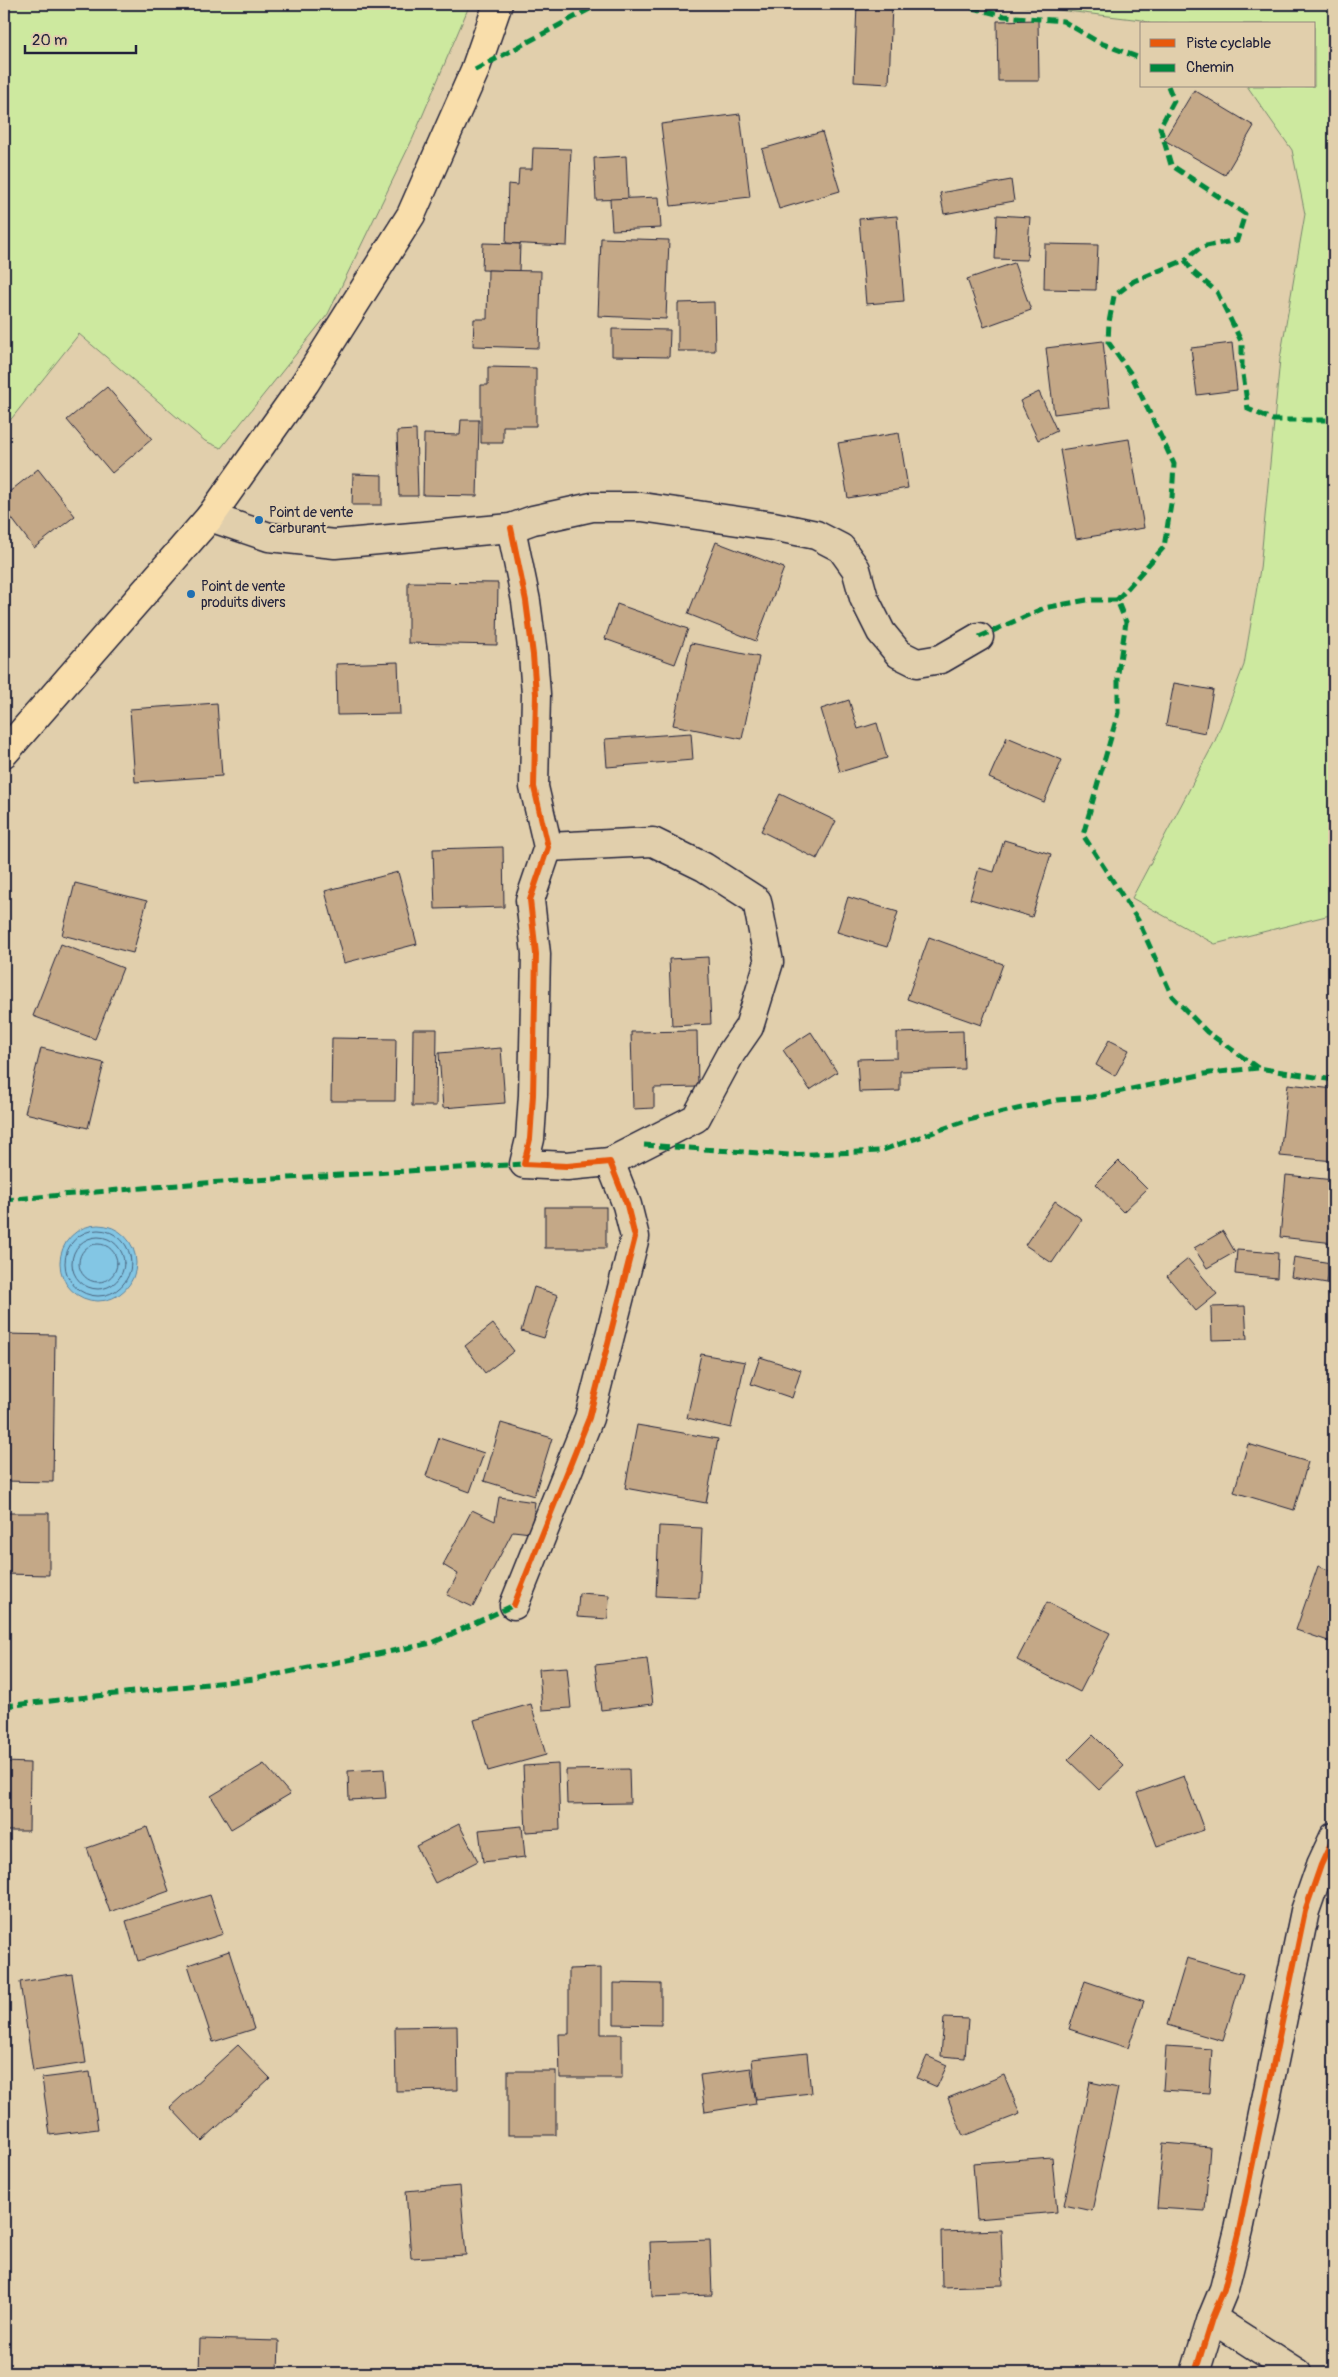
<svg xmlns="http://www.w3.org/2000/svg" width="1338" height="2377" viewBox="0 0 1338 2377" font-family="Pangolin,sans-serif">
<rect width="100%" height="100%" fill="#e1cfac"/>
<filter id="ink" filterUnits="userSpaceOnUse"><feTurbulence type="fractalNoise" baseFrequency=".02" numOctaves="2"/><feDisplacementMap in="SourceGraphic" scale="10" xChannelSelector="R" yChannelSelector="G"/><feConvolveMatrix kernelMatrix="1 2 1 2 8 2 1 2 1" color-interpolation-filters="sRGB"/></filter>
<g filter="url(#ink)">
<g fill="#cde99f" stroke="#78866d">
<polygon points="4,4 470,4 413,138 328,314 221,448 205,441 79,334 4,428"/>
<polygon points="1008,4 1334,4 1334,914 1215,944 1132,898 1215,741 1244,665 1260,569 1280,359 1305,214 1292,150 1247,86 1314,86 1314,24 1151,24 1142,20"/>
</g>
<circle fill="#83c6e4" stroke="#5c84a0" cx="98" cy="1263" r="38"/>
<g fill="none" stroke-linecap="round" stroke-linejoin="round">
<g stroke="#49647f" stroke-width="1">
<circle cx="98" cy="1263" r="33"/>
<circle cx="98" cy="1263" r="26"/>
<circle cx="98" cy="1263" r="19"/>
</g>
</g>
<g fill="#c4a887" stroke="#22223b">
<polygon points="857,4 892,4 889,84 854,82"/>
<polygon points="1038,20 1039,81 998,81 997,21"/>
<polygon points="1194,90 1254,126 1225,175 1164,140"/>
<polygon points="740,114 750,197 671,206 661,124"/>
<polygon points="822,132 840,191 779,209 762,149"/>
<polygon points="533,148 571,149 567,246 506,243 508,184 518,185 519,169 532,169"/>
<polygon points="626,156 628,199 596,200 594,158"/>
<polygon points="1011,180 1014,201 944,214 940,193"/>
<polygon points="659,197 661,228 612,230 610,199"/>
<polygon points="997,215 1030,217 1027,260 995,259"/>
<polygon points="897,216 904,301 866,304 859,219"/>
<polygon points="601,238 669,240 666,319 598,316"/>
<polygon points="483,243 520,244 519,271 482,270"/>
<polygon points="1045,244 1098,245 1096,290 1044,289"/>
<polygon points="1014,263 1031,310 984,327 967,279"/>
<polygon points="488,270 541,271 539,348 473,346 474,319 487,319"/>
<polygon points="714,302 715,351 678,351 678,303"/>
<polygon points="612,329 670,330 669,357 612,356"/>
<polygon points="1103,341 1110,407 1054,414 1046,348"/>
<polygon points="1232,343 1237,390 1197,395 1191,348"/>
<polygon points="488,367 536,368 536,426 503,426 503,443 481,443 481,385 488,385"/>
<polygon points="107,387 152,439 112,473 67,420"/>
<polygon points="1039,392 1057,431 1038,440 1020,401"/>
<polygon points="461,420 479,420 477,496 423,495 424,434 460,435"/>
<polygon points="416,430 418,496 399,496 397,431"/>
<polygon points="899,433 908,488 848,498 838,443"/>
<polygon points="1129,439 1144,528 1076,539 1060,450"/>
<polygon points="38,469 75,516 34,548 4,508 4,496"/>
<polygon points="353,474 382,475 382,505 352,505"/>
<polygon points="716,542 784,568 756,641 688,614"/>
<polygon points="408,582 498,583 497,645 408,643"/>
<polygon points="617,604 688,629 675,664 605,639"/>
<polygon points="691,643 759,657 742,739 673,725"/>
<polygon points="398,662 400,714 337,715 336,664"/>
<polygon points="1174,683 1213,690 1205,733 1166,725"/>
<polygon points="849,700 858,729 877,723 887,758 840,772 821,709"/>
<polygon points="217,703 222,776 135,782 130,709"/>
<polygon points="691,733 693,760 607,767 605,739"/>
<polygon points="1007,737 1062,760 1044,802 989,778"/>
<polygon points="780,794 836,821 817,859 761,831"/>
<polygon points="1004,840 1051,854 1032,917 970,899 979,868 994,872"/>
<polygon points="503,847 504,907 435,909 433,849"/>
<polygon points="398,872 417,944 344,963 325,891"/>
<polygon points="75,883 147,901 133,953 62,935"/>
<polygon points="848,897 898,912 887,947 837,932"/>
<polygon points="929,937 1003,964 981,1025 907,999"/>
<polygon points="61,944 123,968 95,1039 33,1016"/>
<polygon points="708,957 711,1024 672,1026 669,959"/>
<polygon points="413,1029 437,1029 436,1106 412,1106"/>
<polygon points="697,1031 698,1087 654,1088 654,1108 633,1109 631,1032"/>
<polygon points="963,1031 964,1069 900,1071 900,1091 859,1092 857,1059 897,1058 897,1033"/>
<polygon points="811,1032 837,1072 810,1090 783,1050"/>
<polygon points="332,1038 396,1039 395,1101 331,1101"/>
<polygon points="1109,1040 1129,1050 1115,1076 1096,1065"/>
<polygon points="41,1048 104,1063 88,1128 25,1113"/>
<polygon points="501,1048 505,1103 443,1108 439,1053"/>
<polygon points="1288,1084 1334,1089 1334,1161 1280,1156"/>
<polygon points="1119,1161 1147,1189 1123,1212 1096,1184"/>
<polygon points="1286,1175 1334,1180 1334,1243 1280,1237"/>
<polygon points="1055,1201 1082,1219 1052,1263 1025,1245"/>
<rect x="545" y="1207" width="61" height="41"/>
<polygon points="1223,1231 1235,1252 1207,1268 1194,1248"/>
<polygon points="1237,1250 1278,1253 1277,1278 1235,1274"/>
<polygon points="1294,1257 1331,1263 1327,1283 1291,1277"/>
<polygon points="1188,1259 1217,1294 1196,1311 1167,1276"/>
<polygon points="534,1287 558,1295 544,1338 521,1331"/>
<polygon points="1245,1306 1247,1339 1212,1340 1211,1307"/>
<polygon points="493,1324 514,1351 485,1373 465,1346"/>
<polygon points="4,1334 55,1335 53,1482 4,1481"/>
<polygon points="701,1354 745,1362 731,1428 687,1418"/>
<polygon points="760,1357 801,1370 792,1398 751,1384"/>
<polygon points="501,1423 552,1438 534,1496 484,1481"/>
<polygon points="637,1425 718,1439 706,1503 625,1488"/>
<polygon points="439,1438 484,1453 470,1492 426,1476"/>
<polygon points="1248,1444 1308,1462 1294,1510 1234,1492"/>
<polygon points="499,1497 535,1502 531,1533 513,1531 473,1607 447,1595 458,1574 443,1565 472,1510 495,1521"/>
<polygon points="4,1513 49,1513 49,1575 4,1574"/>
<polygon points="659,1526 702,1528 699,1598 656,1596"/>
<polygon points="1318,1566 1334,1572 1334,1643 1296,1630"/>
<polygon points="579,1593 609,1595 608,1619 577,1617"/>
<polygon points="1047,1602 1110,1633 1080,1692 1017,1660"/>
<polygon points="647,1659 653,1704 601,1710 595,1665"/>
<polygon points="567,1667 571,1708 542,1710 539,1669"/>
<polygon points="531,1704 546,1755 488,1771 474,1720"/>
<polygon points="1093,1735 1124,1766 1099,1790 1068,1760"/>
<polygon points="4,1762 30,1763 29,1831 4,1831"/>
<polygon points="264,1764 290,1794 231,1829 211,1796"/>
<polygon points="558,1764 560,1830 526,1832 523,1766"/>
<polygon points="384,1769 386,1798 349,1800 348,1771"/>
<polygon points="629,1769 630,1803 567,1804 566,1770"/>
<polygon points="1184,1776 1204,1830 1157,1846 1137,1793"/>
<polygon points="459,1824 478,1861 435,1883 416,1846"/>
<polygon points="522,1826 525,1857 483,1862 479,1830"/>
<polygon points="147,1827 169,1891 110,1912 87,1848"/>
<polygon points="210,1895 223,1934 138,1961 126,1921"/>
<polygon points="229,1951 254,2029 213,2042 188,1965"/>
<polygon points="1187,1958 1243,1974 1223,2041 1167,2025"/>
<polygon points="601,1968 601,2034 622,2034 622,2078 560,2078 559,2034 569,2034 569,1969"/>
<polygon points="72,1974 86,2063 33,2071 20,1982"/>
<polygon points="1085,1981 1144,2001 1128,2048 1069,2029"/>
<polygon points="614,1983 661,1984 661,2025 614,2024"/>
<polygon points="944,2018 968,2019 965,2058 941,2056"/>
<polygon points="457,2026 458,2090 396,2091 395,2027"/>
<polygon points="238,2045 270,2078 202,2141 170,2107"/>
<polygon points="1166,2046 1212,2049 1209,2093 1163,2090"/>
<polygon points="807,2053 811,2093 756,2099 752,2059"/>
<polygon points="927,2056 947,2065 937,2087 917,2078"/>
<polygon points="751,2068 756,2104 705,2112 700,2075"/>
<rect x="508" y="2071" width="48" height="64"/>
<polygon points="90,2072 98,2129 50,2135 42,2078"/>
<polygon points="1004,2075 1020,2114 963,2136 948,2098"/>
<polygon points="1090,2082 1118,2088 1092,2211 1064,2205"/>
<polygon points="1163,2143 1210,2147 1205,2211 1157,2208"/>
<polygon points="1052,2157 1057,2212 977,2219 973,2163"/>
<polygon points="460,2186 466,2255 411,2258 406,2191"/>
<polygon points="1001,2230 1003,2285 942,2287 941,2232"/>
<polygon points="710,2240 712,2295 652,2297 650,2242"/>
<polygon points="200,2339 279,2341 278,2373 199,2373"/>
</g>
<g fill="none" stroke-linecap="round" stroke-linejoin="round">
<g stroke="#22223b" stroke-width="31">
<g id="street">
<polyline points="210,517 269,537 335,544 511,528 533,520 592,507 642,507 773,526 816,535 841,548 856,569 864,598 881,632 899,654 917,663 941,659 979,637"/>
<polyline points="511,528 526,601 533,655 536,694 534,787 548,847 530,900 536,954 533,1095 530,1139 524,1164 567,1166 610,1162 627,1205 635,1237 589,1418 514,1605"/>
<polyline points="548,847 653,842 704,867 757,901 769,962 749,1027 731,1053 696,1118 610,1162"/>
<polyline points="1212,2318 1297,2373"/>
<polyline points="1195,2373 1212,2318 1224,2289 1239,2230 1305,1911 1321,1865 1334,1837"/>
</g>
</g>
<g stroke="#22223b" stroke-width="31">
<polyline id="highway" points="4,753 210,517 305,383 411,215 475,70 498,4"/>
</g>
<use href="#street" stroke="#e1cfac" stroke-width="28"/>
<use href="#highway" stroke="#f9deab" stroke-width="28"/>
<g stroke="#00873e" stroke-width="5" stroke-dasharray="10 5" stroke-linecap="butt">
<polyline points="957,4 1004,16 1063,21 1098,42 1142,59"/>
<polyline points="475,70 599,4"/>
<polyline points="1168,86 1174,101 1160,127 1171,165 1245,214 1237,240 1201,247 1185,260"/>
<polyline points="1117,600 1164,547 1172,498 1174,464 1131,374 1108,342 1109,322 1114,296 1134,281 1185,260 1192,271 1217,292 1242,343 1242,367 1248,409 1273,420 1334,420"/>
<polyline points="979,637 1044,608 1087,600 1117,600 1126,622 1118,673 1118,713 1083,835 1138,920 1172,996 1207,1032 1258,1068"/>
<polyline points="644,1145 789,1155 880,1151 968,1120 1057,1100 1092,1097 1210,1073 1258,1068 1334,1080"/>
<polyline points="4,1200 189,1184 524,1164"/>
<polyline points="4,1706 254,1679 432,1643 514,1605"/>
</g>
<g stroke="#e1cfac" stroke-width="9">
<g id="cycleway">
<polyline points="511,528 526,601 533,655 536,694 534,787 548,847 530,900 536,954 533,1095 530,1139 524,1164 567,1166 610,1162 627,1205 635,1237 589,1418 514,1605"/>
<polyline points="1195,2373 1212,2318 1224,2289 1239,2230 1305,1911 1321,1865 1334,1837"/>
</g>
</g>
<use href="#cycleway" stroke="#e8590c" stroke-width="6"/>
</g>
</g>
<g fill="#1f6fb2" stroke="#e1cfac" stroke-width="2">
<circle cx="259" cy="520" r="5"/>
<circle cx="191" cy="594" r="5"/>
</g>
<g text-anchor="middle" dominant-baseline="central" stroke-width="4" stroke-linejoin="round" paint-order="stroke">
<g font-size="14" fill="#22223b" stroke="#e1cfac" text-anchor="start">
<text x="269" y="512">Point de vente<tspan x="269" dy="16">carburant</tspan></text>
<text x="201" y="586">Point de vente<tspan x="201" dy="16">produits divers</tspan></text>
</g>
</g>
<rect width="1338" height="2377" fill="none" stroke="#e1cfac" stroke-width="20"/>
<rect x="10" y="10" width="1318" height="2357" fill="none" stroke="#22223b" stroke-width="2" filter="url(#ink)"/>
<rect x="1140" y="22" width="175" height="65" fill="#e1cfac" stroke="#958a7f"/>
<rect x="1150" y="39" width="25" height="8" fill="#e8590c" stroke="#958a7f"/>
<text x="1186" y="48" font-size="15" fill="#22223b">Piste cyclable</text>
<rect x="1150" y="64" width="25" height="8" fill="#00873e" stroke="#958a7f"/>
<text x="1186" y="72" font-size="15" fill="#22223b">Chemin</text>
<path d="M25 45v8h111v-8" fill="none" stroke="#22223b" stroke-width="2.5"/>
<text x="32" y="45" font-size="15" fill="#22223b" stroke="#e1cfac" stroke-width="4" paint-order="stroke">20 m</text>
</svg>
